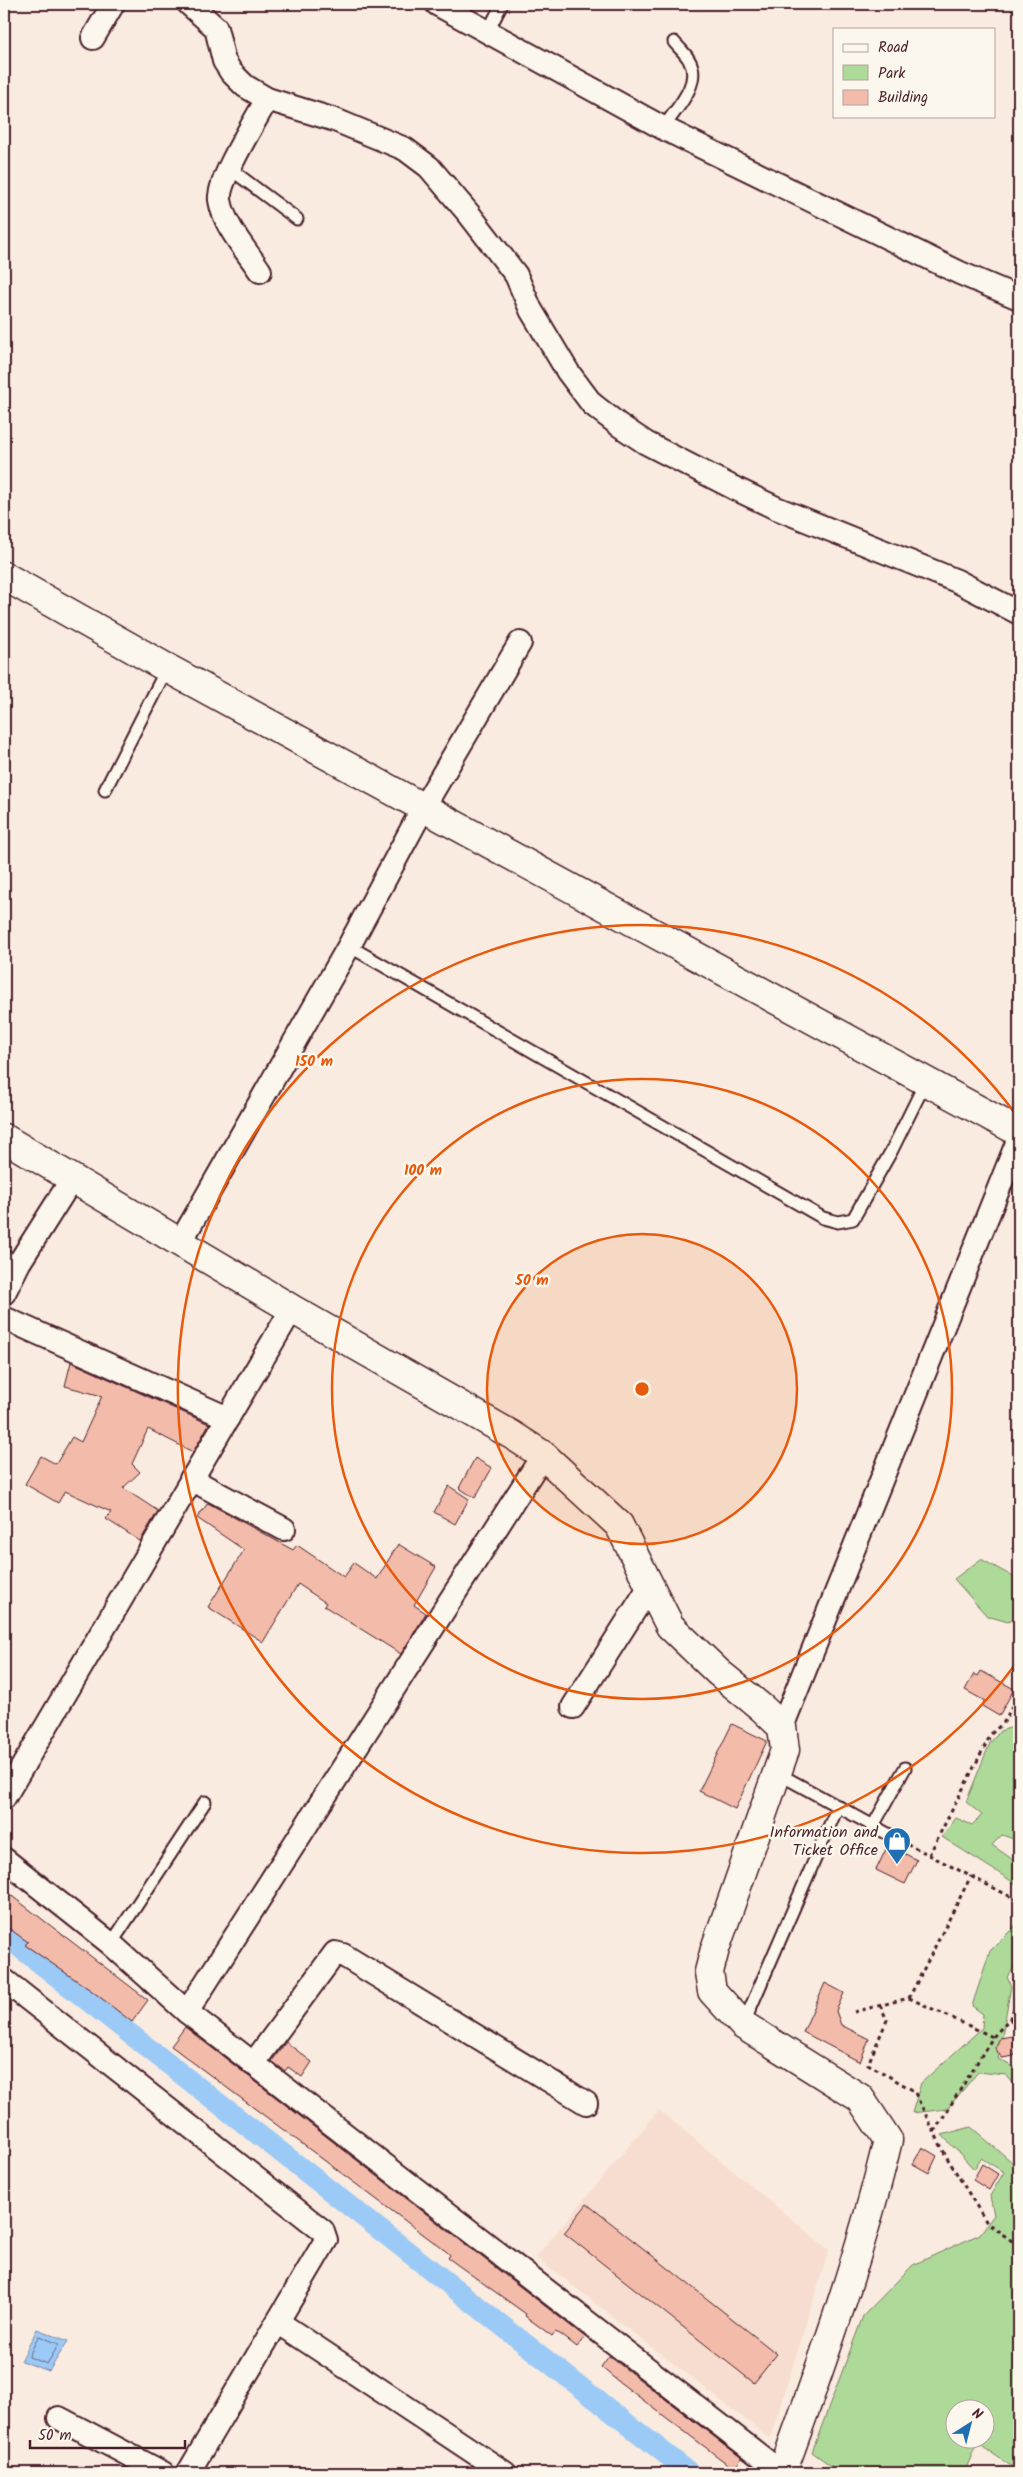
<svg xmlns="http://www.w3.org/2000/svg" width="1023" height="2477" viewBox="0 0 1023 2477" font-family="Kalam,sans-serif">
<rect width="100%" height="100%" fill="#f9ebdf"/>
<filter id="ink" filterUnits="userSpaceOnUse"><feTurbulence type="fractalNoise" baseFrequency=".02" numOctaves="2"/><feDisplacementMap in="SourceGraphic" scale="10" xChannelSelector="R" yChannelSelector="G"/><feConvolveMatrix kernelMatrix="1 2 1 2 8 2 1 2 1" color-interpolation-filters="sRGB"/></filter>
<g filter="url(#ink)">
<polygon fill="#f7ddcf" points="659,2110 829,2250 770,2439 536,2257"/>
<g fill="#adda99" stroke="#7c7c62" fill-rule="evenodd">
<polygon points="981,1559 1019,1580 1019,1620 1015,1618 1008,1622 987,1616 954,1579"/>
<polygon points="1019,1725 1019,1820 1016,1825 1019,1828 1019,1841 1002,1835 992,1845 1019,1864 1019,1883 1016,1884 942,1837 956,1818 972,1825 982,1815 966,1802 990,1743 1000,1731"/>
<polygon points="1019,1922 1019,1960 1007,1977 1011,1986 998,2059 1019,2070 1019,2090 1006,2075 978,2072 947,2109 912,2113 921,2083 982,2028 983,2014 972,2006 990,1951"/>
<path d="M 971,2127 L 1019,2168 L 1019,2469 L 1017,2470 L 977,2443 L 964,2473 L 841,2473 L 812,2452 L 863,2316 L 913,2265 L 980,2234 L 994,2215 L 990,2196 L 1004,2172 L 981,2158 L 974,2169 L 942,2135 ZM 956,2410 L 986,2410 L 986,2440 L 956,2440 Z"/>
</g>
<polygon fill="#9ccaf7" stroke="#7b86a5" points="37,2329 68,2341 49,2371 21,2361"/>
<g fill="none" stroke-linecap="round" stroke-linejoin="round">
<polygon stroke="#6b637d" stroke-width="1" points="39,2336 59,2344 47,2364 29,2357"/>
<polyline stroke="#9ccaf7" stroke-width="21" points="4,1935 690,2473"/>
</g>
<g fill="#f3bbaa" stroke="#4a1f2b">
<polygon points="71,1362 209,1424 193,1452 148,1429 132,1464 140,1472 123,1488 158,1511 140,1541 106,1519 111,1512 65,1491 58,1503 25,1484 41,1456 56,1464 72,1437 81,1442 102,1396 65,1386"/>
<polygon points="475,1458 492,1468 475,1498 459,1488"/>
<polygon points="449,1486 469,1499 455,1524 434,1512"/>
<polygon points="208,1503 293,1550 297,1545 344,1577 354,1563 377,1579 398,1544 436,1567 414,1605 426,1613 401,1654 324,1606 326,1603 298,1584 263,1642 208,1607 244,1550 197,1518"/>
<polygon points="981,1671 1014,1689 999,1716 982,1706 985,1701 965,1690 974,1674 978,1676"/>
<polygon points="732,1724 767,1741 735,1809 699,1791"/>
<polygon points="888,1845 917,1860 905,1884 876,1870"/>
<polygon points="4,1890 148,2000 132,2022 92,1991 25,1945 28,1942 4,1925"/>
<polygon points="825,1983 844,1993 836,2011 841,2025 869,2039 860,2062 803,2032"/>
<polygon points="185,2027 585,2337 577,2347 560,2334 555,2332 552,2336 525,2316 526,2314 448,2258 450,2255 447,2252 171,2046"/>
<polygon points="1013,2036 1019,2045 1014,2056 1002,2058 995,2048 1000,2038"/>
<polygon points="286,2042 312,2062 302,2077 288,2067 285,2071 272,2061"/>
<polygon points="922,2147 937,2156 929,2173 913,2164"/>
<polygon points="982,2164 998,2174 989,2190 973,2180"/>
<polygon points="587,2204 777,2354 754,2383 564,2233"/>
<polygon points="609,2356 742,2458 734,2469 614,2378 601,2367"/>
</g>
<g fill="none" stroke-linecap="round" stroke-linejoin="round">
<g stroke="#4a1f2b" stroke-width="15">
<g id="service">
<polyline points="488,31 502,4"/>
<path d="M 663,128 C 675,110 703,83 689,60 C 686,54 679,48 674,42"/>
<polyline points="229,168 297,219"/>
<polyline points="105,790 167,668"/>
<polyline points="349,946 823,1218 838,1222 853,1219 892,1150 926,1081"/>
<polyline points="4,1256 19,1263"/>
<polyline points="779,1774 888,1834"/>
<polyline points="873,1826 905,1768"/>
<polyline points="111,1944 205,1802"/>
<polyline points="743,2025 838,1806"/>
</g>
</g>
<g stroke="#4a1f2b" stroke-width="26">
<g id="minor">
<polyline points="189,4 216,28 224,61 231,72 245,86 267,99 335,120 405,149 429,167 469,214 516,275 531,310 568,372 592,404 619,425 646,443 734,488 776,508 957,581 1019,613"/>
<polyline points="437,4 663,128 960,273 1019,298"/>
<polyline points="93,38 113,4"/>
<path d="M 260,271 C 246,250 224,226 220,200 C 217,181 257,118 267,99"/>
<polyline points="180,1243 349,946 423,808 520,643"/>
<polyline points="4,1293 19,1263 72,1179"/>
<polyline points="4,1318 228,1418"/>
<polyline points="191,1479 284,1529"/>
<polyline points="573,1707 650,1586"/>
<polyline points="782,1727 1019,1138"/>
<polyline points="4,1798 292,1309"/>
<polyline points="4,1859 111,1944 187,2012 782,2473"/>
<polyline points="4,1980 323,2231 326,2240 188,2473"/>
<polyline points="187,2012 543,1455"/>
<polyline points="253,2064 335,1953 343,1955 586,2103"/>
<polyline points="278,2322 505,2473"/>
<polyline points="59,2418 163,2473"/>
</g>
</g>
<g stroke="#4a1f2b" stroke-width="31">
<path id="tertiary" d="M 4,1138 L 292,1309 L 512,1435 L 543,1455 L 619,1525 L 670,1626 L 718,1672 L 762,1708 L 782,1727 L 785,1750 L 715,1949 L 709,1972 L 712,1991 L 743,2025 L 860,2098 L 888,2140 C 861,2253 822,2364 782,2473"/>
</g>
<g stroke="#4a1f2b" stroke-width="31">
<polyline id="secondary" points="4,576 167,668 1019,1132"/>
</g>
<g stroke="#4a1f2b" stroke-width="3" stroke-dasharray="4 4" stroke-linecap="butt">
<polyline points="900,1840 1019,1901"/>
<polyline points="929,1855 991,1734 1004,1722 1019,1693"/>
<polyline points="909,1998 993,2037"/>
<polyline points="880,2005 887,2020 868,2064 914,2091 946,2156 987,2223 1019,2246"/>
<polyline points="854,2012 909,1998 971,1876"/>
<polyline points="1010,2018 1019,2037"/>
<polyline points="934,2132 993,2037 1010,2018 1019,1996"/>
</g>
<use href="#service" stroke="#fbf7ec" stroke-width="11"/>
<use href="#minor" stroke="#fbf7ec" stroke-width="22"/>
<use href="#tertiary" stroke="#fbf7ec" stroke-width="28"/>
<use href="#secondary" stroke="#fbf7ec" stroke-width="28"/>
</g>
</g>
<circle cx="642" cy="1389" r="155" fill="#e8590c" fill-opacity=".12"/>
<g fill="none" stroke="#e8590c" stroke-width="2.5">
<circle cx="642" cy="1389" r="155"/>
<circle cx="642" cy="1389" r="310"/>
<path d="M1017 1662A464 464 0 1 1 1017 1116"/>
</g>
<defs>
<g id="shop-pin" transform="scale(1.4375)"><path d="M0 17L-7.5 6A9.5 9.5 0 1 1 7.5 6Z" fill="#1f6fb2" stroke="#fbf7ec"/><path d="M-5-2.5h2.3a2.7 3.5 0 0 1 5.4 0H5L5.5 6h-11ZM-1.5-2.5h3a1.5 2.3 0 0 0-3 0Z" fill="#fff"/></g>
</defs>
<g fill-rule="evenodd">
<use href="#shop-pin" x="897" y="1841"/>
</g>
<g text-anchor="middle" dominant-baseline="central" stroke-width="5" stroke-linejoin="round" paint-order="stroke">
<g font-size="16" fill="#4a1f2b" stroke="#fbf7ec" text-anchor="end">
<text x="878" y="1832">Information and<tspan x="878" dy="18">Ticket Office</tspan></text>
</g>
</g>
<circle cx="642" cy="1389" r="8" fill="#e8590c" stroke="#fbf7ec" stroke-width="2.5"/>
<g font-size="15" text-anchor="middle" font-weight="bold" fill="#e8590c" stroke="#fbf7ec" stroke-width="5" stroke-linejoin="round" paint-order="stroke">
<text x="314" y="1066">150 m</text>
<text x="423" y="1175">100 m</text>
<text x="532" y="1285">50 m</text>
</g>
<rect width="1023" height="2477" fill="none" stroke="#fbf7ec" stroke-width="20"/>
<rect x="10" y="10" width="1003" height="2457" fill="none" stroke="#4a1f2b" stroke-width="2" filter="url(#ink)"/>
<rect x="833" y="28" width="162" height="90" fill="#fbf7ec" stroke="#b4a19f"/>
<rect x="843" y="44" width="25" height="8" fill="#fbf7ec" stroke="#b4a19f"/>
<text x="878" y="52" font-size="15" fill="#4a1f2b">Road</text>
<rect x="843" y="65" width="25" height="15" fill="#adda99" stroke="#b4a19f"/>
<text x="878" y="78" font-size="15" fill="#4a1f2b">Park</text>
<rect x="843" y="90" width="25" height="15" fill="#f3bbaa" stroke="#b4a19f"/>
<text x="878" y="102" font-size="15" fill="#4a1f2b">Building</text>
<g transform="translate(970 2424) rotate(36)"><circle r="24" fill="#fbf7ec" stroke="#b4a19f"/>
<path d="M0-4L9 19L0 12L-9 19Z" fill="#1f6fb2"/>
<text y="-8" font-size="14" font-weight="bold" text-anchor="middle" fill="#4a1f2b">N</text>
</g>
<path d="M30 2440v8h155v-8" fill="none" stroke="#4a1f2b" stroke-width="2.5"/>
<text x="38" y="2440" font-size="15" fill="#4a1f2b" stroke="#fbf7ec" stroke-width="4" paint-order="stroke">50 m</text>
</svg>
